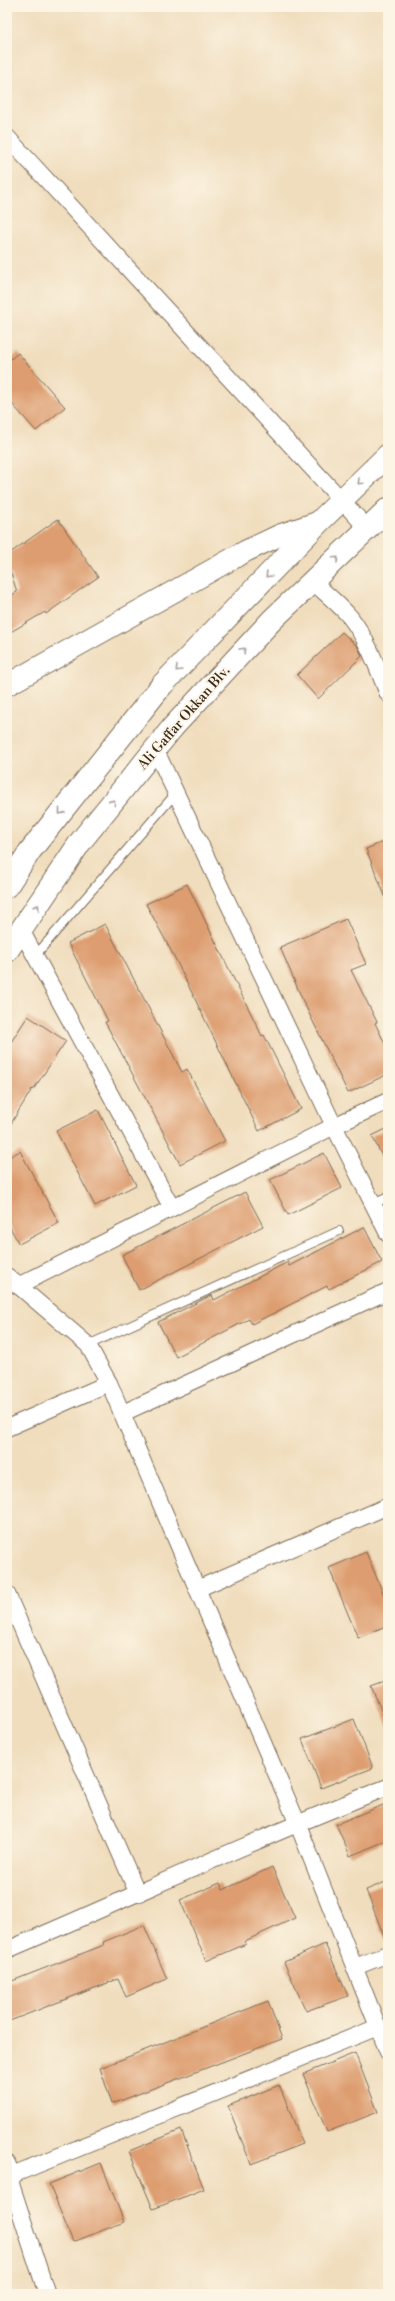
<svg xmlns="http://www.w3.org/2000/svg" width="395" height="2301" font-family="'Libre Bodoni',serif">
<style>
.building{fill:#dd9d70}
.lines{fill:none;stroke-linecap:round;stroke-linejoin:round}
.service-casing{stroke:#7a6956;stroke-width:10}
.minor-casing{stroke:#7a6956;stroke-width:18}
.tertiary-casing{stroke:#7a6956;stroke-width:23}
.secondary-casing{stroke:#7a6956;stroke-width:24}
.service{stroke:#fff;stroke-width:8}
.minor{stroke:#fff;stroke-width:16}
.tertiary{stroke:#fff;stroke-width:21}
.secondary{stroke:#fff;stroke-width:22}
.oneway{stroke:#a79f9a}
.labels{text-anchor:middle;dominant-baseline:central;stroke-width:4;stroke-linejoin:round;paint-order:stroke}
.street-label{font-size:14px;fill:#3b2a1e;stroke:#fcf5e5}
</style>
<rect width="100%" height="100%" fill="#fcf5e5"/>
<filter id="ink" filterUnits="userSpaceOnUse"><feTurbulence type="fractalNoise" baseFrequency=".025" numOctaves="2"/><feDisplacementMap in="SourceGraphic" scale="8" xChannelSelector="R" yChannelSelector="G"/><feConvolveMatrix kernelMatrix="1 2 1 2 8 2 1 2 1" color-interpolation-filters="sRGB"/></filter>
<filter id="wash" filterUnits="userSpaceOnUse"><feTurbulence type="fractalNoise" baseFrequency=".012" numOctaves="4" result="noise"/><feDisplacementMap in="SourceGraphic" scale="16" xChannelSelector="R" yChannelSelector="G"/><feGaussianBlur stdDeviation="0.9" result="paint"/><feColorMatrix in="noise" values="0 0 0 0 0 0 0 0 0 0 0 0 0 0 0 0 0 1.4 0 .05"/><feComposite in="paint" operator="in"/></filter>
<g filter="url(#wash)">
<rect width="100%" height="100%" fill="#f0ddbd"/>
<g id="blocks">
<g class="building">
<path d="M18,353L65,407L36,431L7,398V362Z"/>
<path d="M58,519L98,577L46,614L45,612L7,634V598L17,592L7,561V555Z"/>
<path d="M342,632L358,647L362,656L318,699L297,675Z"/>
<path d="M388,840V901H387L366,849Z"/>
<path d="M187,884L262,1036L264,1035L301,1109L259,1131L177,962L146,904Z"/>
<path d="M346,919L366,964L351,970L377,1022L375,1023L388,1050V1074L348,1093L303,1001L280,947Z"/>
<path d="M105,924L182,1072L187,1069L225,1141L180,1164L105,1022L108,1021L68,943Z"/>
<path d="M28,1016L66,1041L33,1090L32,1089L7,1130V1048Z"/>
<path d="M98,1110L136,1185L95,1206L56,1131Z"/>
<path d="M388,1128V1168L372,1136Z"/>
<path d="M20,1151L59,1223L19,1244L7,1222V1158Z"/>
<path d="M324,1153L342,1188L288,1215L270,1180Z"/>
<path d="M245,1192L263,1226L139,1290L122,1255Z"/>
<path d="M364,1227L382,1262L329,1289L327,1286L252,1324L249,1319L176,1357L158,1322L212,1295L214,1300L288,1262L289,1266Z"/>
<path d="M366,1552L388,1605V1625L358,1638L329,1568Z"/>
<path d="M388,1680V1727L371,1686Z"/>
<path d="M354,1719L373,1768L321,1788L302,1739Z"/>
<path d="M388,1803V1840L350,1856L336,1824Z"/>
<path d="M272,1867L295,1918L245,1941L246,1944L206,1961L180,1900L220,1883L223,1890Z"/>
<path d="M388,1881V1943L387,1944L366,1890Z"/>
<path d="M144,1925L167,1979L126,1997L118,1979L7,2022V1983L104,1945L103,1942Z"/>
<path d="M325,1944L348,1996L306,2011L284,1962Z"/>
<path d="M268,2001L282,2039L112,2104L100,2068Z"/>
<path d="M355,2053L378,2112L327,2132L303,2074Z"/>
<path d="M279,2085L303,2144L251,2164L228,2106Z"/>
<path d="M181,2130L204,2189L153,2209L129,2151Z"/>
<path d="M101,2163L124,2222L73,2242L49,2184Z"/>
</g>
</g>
</g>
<g filter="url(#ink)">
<use href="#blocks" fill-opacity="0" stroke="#7a6956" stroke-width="1"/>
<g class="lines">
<g class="service-casing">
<g id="service">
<path d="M35,956L176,793"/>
<path d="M373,1204L388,1197"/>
<path d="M88,1345L339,1231"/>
</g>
</g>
<g class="minor-casing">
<g id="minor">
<path d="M7,137L368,529"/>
<path d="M312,581C325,593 339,604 350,617C368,640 377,667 388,694"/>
<path d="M155,749L334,1126L388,1234"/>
<path d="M21,930L172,1208"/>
<path d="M7,1276L88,1345L109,1383L297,1822L388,2052"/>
<path d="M18,1286L334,1126L388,1101"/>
<path d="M123,1413L388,1291"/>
<path d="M7,1428L109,1383"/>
<path d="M197,1589L388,1506"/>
<path d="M7,1594L138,1894"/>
<path d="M7,1950C134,1896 259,1837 388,1787"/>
<path d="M355,1967L388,1954"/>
<path d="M7,2163L12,2175L11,2184L47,2294"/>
<path d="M12,2175L378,2027"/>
</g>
</g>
<g class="tertiary-casing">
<path id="tertiary" d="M7,685L246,551L280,535L319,522"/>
</g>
<g class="secondary-casing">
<g id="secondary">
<path d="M7,886L30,851L162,685L319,522L388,455"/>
<path d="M7,951L81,841L173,727L272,620L388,509"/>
</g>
</g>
<use href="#service" class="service"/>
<use href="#minor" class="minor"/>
<use href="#tertiary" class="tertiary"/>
<use href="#secondary" class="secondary"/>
</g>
<defs><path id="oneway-chevron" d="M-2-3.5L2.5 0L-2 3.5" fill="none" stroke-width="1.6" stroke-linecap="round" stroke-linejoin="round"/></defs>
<g class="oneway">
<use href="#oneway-chevron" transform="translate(360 482) rotate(137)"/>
<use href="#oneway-chevron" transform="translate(336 559) rotate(-43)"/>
<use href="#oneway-chevron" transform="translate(268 575) rotate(134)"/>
<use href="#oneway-chevron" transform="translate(243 650) rotate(-47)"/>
<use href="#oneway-chevron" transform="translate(178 669) rotate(134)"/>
<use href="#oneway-chevron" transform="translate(113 802) rotate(-51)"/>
<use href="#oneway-chevron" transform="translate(61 812) rotate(129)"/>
<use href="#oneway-chevron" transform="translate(37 907) rotate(-56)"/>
</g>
</g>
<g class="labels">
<g class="street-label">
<text transform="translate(184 718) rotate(-49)">Ali Gaffar Okkan Blv.</text>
</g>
</g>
<rect width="395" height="2301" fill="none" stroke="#fcf5e5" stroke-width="24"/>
</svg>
